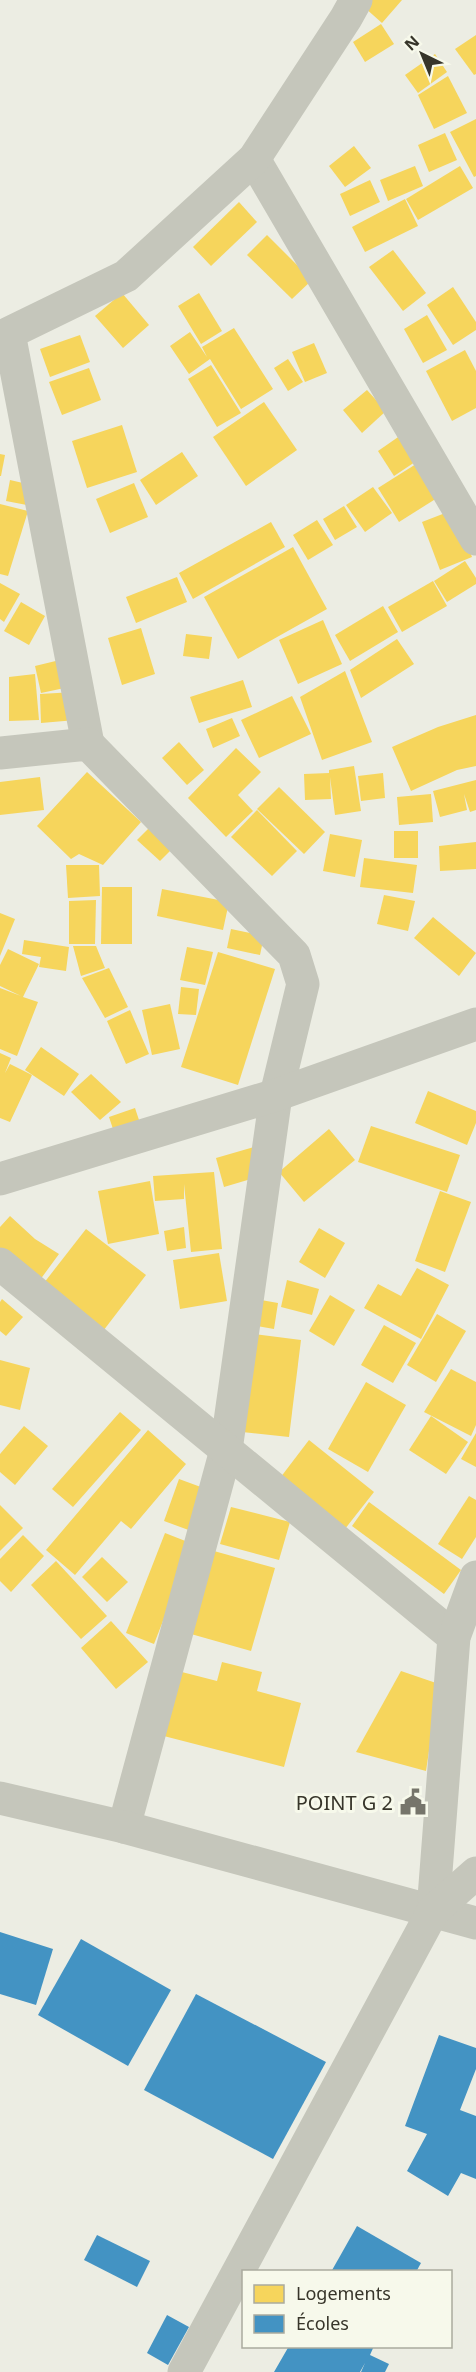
<svg xmlns="http://www.w3.org/2000/svg" width="476" height="2372" font-family="'Noto Sans',sans-serif">
<style>
.homes{fill:#f6d55c}
.schools{fill:#4393c3}
.lines{fill:none;stroke-linecap:round;stroke-linejoin:round}
.minor{stroke:#c5c6bb;stroke-width:33}
.labels{text-anchor:middle;dominant-baseline:central;stroke-width:6;stroke-linejoin:round;paint-order:stroke}
.poi-label{font-size:20px;fill:#37352a;stroke:#f7f9eb;text-anchor:end}
</style>
<rect width="100%" height="100%" fill="#ecede3"/>
<g class="homes">
<path d="M370,0H402L382,23L364,7Z"/>
<path d="M381,24L394,44L365,62L353,42Z"/>
<path d="M476,35V74L474,75L455,49Z"/>
<path d="M435,54L447,72L418,93L405,75Z"/>
<path d="M448,76L467,113L434,129L418,95Z"/>
<path d="M476,119V176L474,177L450,132Z"/>
<path d="M445,133L457,160L429,172L418,145Z"/>
<path d="M354,146L371,168L345,187L329,166Z"/>
<path d="M415,166L423,186L388,201L380,180Z"/>
<path d="M460,166L473,188L418,220L406,199Z"/>
<path d="M370,180L380,202L350,216L340,194Z"/>
<path d="M405,199L418,226L365,252L352,227Z"/>
<path d="M239,202L257,222L211,266L193,247Z"/>
<path d="M267,235L312,280L292,299L247,255Z"/>
<path d="M393,250L426,293L403,311L369,267Z"/>
<path d="M453,287L476,322V330L453,345L427,305Z"/>
<path d="M122,293L149,325L123,348L95,316Z"/>
<path d="M199,293L222,331L201,344L178,306Z"/>
<path d="M427,315L447,350L423,363L404,329Z"/>
<path d="M234,328L273,389L241,409L210,359L189,374L170,346L190,332L207,357L202,347Z"/>
<path d="M80,335L90,362L50,377L40,349Z"/>
<path d="M314,343L327,373L305,382L292,352Z"/>
<path d="M465,350L476,371V408L452,421L426,371Z"/>
<path d="M288,359L303,382L288,391L274,368Z"/>
<path d="M211,365L241,413L217,427L188,379Z"/>
<path d="M89,368L101,400L62,415L49,382Z"/>
<path d="M367,390L386,411L362,433L343,410Z"/>
<path d="M264,402L297,450L246,486L213,437Z"/>
<path d="M122,425L137,472L87,488L72,441Z"/>
<path d="M404,433L421,458L394,476L378,451Z"/>
<path d="M182,452L198,476L156,505L140,480Z"/>
<path d="M0,454L5,455L1,476H0Z"/>
<path d="M424,459L445,493L399,522L378,488Z"/>
<path d="M10,480L36,486L32,506L6,501Z"/>
<path d="M134,483L148,517L110,533L96,499Z"/>
<path d="M373,487L392,513L365,532L346,505Z"/>
<path d="M0,504L28,511L8,576L0,574Z"/>
<path d="M344,506L357,527L335,540L323,519Z"/>
<path d="M453,510L472,557L440,570L422,522Z"/>
<path d="M317,520L333,545L308,560L293,535Z"/>
<path d="M271,522L285,547L193,599L179,573Z"/>
<path d="M293,547L327,609L238,659L204,597Z"/>
<path d="M465,561L476,578V584L447,602L434,581Z"/>
<path d="M177,577L187,602L136,623L126,597Z"/>
<path d="M433,581L447,606L402,632L388,607Z"/>
<path d="M0,583L20,594L4,622L0,619Z"/>
<path d="M21,602L45,616L29,645L4,631Z"/>
<path d="M383,606L398,632L350,661L335,635Z"/>
<path d="M323,620L342,664L298,684L279,640Z"/>
<path d="M141,628L155,674L122,685L108,638Z"/>
<path d="M186,634L212,637L209,659L183,656Z"/>
<path d="M397,639L414,664L361,698L350,670Z"/>
<path d="M68,658L74,686L41,693L35,666Z"/>
<path d="M345,671L372,742L322,760L300,697Z"/>
<path d="M35,674L39,720L9,721V677Z"/>
<path d="M243,680L252,707L199,723L190,697Z"/>
<path d="M74,692L76,720L41,723L40,694Z"/>
<path d="M292,696L311,734L259,758L241,720Z"/>
<path d="M476,715V766L457,770L411,791L392,747L438,727Z"/>
<path d="M232,718L240,736L213,748L206,729Z"/>
<path d="M179,742L204,770L187,785L162,758Z"/>
<path d="M236,748L261,772L238,795L253,811L226,837L188,798Z"/>
<path d="M354,766L361,811L335,815L330,777L331,799L305,800L304,774L329,773V770Z"/>
<path d="M87,772L141,822L103,865L79,854L71,859L37,826Z"/>
<path d="M383,773L385,798L361,801L358,776Z"/>
<path d="M40,777L44,810L0,815V782Z"/>
<path d="M476,780V810L470,812L464,794L467,810L440,817L433,791Z"/>
<path d="M279,787L325,832L304,854L257,809Z"/>
<path d="M431,794L433,822L399,825L397,797Z"/>
<path d="M257,810L297,851L272,876L231,837Z"/>
<path d="M149,828L171,850L160,861L137,840Z"/>
<rect x="394" y="831" width="24" height="27"/>
<path d="M330,834L362,840L355,877L323,871Z"/>
<path d="M476,842V869L440,871L439,846Z"/>
<path d="M364,858L417,865L413,893L360,887Z"/>
<path d="M66,865H99L100,896L68,898Z"/>
<path d="M102,887H132V944H101Z"/>
<path d="M162,889L229,902L223,930L157,916Z"/>
<path d="M384,895L415,901L408,931L377,924Z"/>
<path d="M96,900L95,944H69V901Z"/>
<path d="M0,913L15,919L0,956Z"/>
<path d="M433,917L476,953L459,976L414,938Z"/>
<path d="M231,929L264,936L260,955L227,948Z"/>
<path d="M24,940L69,947L66,971L39,967L41,957L22,954Z"/>
<path d="M73,946H96L105,968L81,976Z"/>
<path d="M187,947L213,952L205,985L180,980Z"/>
<path d="M8,949L39,964L23,997L38,1002L17,1056L0,1049V988L21,996L0,986V965Z"/>
<path d="M218,952L275,969L238,1085L181,1067Z"/>
<path d="M109,968L128,1007L105,1018L82,978Z"/>
<path d="M181,987L199,989L196,1015L178,1014Z"/>
<path d="M170,1004L180,1049L152,1055L142,1010Z"/>
<path d="M130,1010L149,1054L126,1064L107,1021Z"/>
<path d="M41,1047L79,1074L64,1096L25,1070Z"/>
<path d="M0,1053L11,1058L5,1073L10,1064L32,1075L10,1122L0,1118Z"/>
<path d="M91,1074L121,1102L100,1120L71,1092Z"/>
<path d="M428,1091L476,1111V1123L467,1145L415,1123Z"/>
<path d="M135,1108L142,1129L116,1138L109,1117Z"/>
<path d="M371,1126L460,1155L447,1192L358,1162Z"/>
<path d="M329,1129L355,1160L304,1202L279,1172Z"/>
<path d="M254,1147L261,1176L224,1187L216,1158Z"/>
<path d="M214,1172L222,1249L191,1252L184,1184V1199L155,1201L153,1176Z"/>
<path d="M150,1181L159,1234L108,1244L98,1191Z"/>
<path d="M440,1191L471,1202L445,1272L415,1261Z"/>
<path d="M10,1216L35,1239L59,1254L37,1284L0,1255V1227Z"/>
<path d="M184,1227L186,1248L167,1251L164,1231Z"/>
<path d="M319,1228L345,1243L325,1278L299,1262Z"/>
<path d="M86,1229L146,1275L100,1335L40,1288Z"/>
<path d="M219,1253L227,1301L180,1309L173,1260Z"/>
<path d="M417,1268L449,1285L421,1339L364,1308L378,1284L401,1296Z"/>
<path d="M287,1280L319,1289L312,1315L281,1307Z"/>
<path d="M330,1295L355,1310L334,1346L309,1331Z"/>
<path d="M244,1297L278,1303L274,1329L239,1323Z"/>
<path d="M2,1299L23,1317L6,1336L0,1331V1302Z"/>
<path d="M437,1314L466,1331L436,1382L407,1365Z"/>
<path d="M384,1325L416,1343L393,1383L361,1365Z"/>
<path d="M246,1333L301,1340L289,1437L233,1431Z"/>
<path d="M0,1360L30,1368L20,1410L0,1405Z"/>
<path d="M451,1369L476,1382V1425L471,1436L424,1412Z"/>
<path d="M366,1382L406,1405L368,1472L328,1449Z"/>
<path d="M120,1412L141,1430L73,1507L52,1489Z"/>
<path d="M431,1416L468,1442L446,1474L409,1450Z"/>
<path d="M24,1426L48,1446L15,1485L0,1472V1454Z"/>
<path d="M148,1430L186,1464L131,1529L121,1521L75,1575L46,1550Z"/>
<path d="M476,1433V1467L461,1459Z"/>
<path d="M309,1440L374,1492L341,1534L277,1482Z"/>
<path d="M179,1479L209,1490L194,1532L164,1521Z"/>
<path d="M469,1496L476,1500V1537L462,1559L438,1544Z"/>
<path d="M369,1502L461,1570L444,1594L352,1526Z"/>
<path d="M0,1505L23,1528L0,1551Z"/>
<path d="M231,1507L290,1522L279,1560L220,1544Z"/>
<path d="M165,1533L193,1544L154,1644L126,1633Z"/>
<path d="M23,1535L44,1556L11,1592L0,1581V1559Z"/>
<path d="M214,1551L275,1568L251,1651L191,1634Z"/>
<path d="M102,1557L128,1582L107,1602L82,1577Z"/>
<path d="M56,1561L107,1616L81,1639L31,1585Z"/>
<path d="M111,1621L148,1662L116,1689L81,1648Z"/>
<path d="M222,1662L262,1672L257,1691L301,1703L284,1767L156,1734L174,1670L217,1681Z"/>
<path d="M401,1671L439,1684L426,1771L356,1752Z"/>
</g>
<g class="schools">
<path d="M0,1932L53,1949L36,2005L0,1994Z"/>
<path d="M81,1939L171,1990L128,2066L38,2015Z"/>
<path d="M196,1994L326,2062L273,2159L144,2090Z"/>
<path d="M439,2035L476,2048V2069L460,2110L476,2116V2179L461,2173L448,2196L407,2171L427,2134L405,2126Z"/>
<path d="M357,2226L421,2263L416,2272H331Z"/>
<path d="M97,2235L150,2261L137,2287L84,2260Z"/>
<path d="M167,2315L189,2327L168,2365L147,2353Z"/>
<path d="M289,2346H374L370,2355L389,2364L385,2372H361L365,2363L360,2372H274Z"/>
</g>
<g class="lines">
<g class="minor">
<path d="M254,159L476,539"/>
<path d="M88,744L9,333L126,276L254,159L346,18L356,0"/>
<path d="M0,753L88,744L294,955L303,984L276,1095L226,1450L124,1827"/>
<path d="M0,1179L276,1095L476,1024"/>
<path d="M0,1264L454,1637"/>
<path d="M0,1798L124,1827L476,1923"/>
<path d="M433,1911L454,1637L476,1577"/>
<path d="M184,2372L433,1911L476,1873"/>
</g>
</g>
<defs>
<g id="civic-bare" transform="scale(2.07)"><path d="M-.6-6.5H3V-4.5H.6V-3L4-1V1h2V6H-6V1h2V-1L-.6-3ZM-1.2 2.5V6h2.4V2.5Z" fill="#76756b" stroke="#f7f9eb" stroke-width="2.5" paint-order="stroke"/></g>
</defs>
<g fill-rule="evenodd">
<use href="#civic-bare" x="413" y="1802"/>
</g>
<g class="labels">
<g class="poi-label">
<text x="393" y="1802">POINT G 2</text>
</g>
</g>
<rect x="242" y="2270" width="210" height="78" fill="#f7f9eb" stroke="#aaab9e" stroke-width="1.5"/>
<rect x="254" y="2285" width="30" height="18" fill="#f6d55c" stroke="#aaab9e" stroke-width="1.5"/>
<text x="296" y="2300" font-size="18" fill="#37352a">Logements</text>
<rect x="254" y="2315" width="30" height="18" fill="#4393c3" stroke="#aaab9e" stroke-width="1.5"/>
<text x="296" y="2330" font-size="18" fill="#37352a">Écoles</text>
<g transform="translate(422 54) rotate(317)" stroke="#f7f9eb" stroke-width="4.5" paint-order="stroke">
<path d="M0-4.5L10 22L0 15L-10 22Z" fill="#37352a"/>
<text y="-9" font-size="16" font-weight="bold" text-anchor="middle" fill="#37352a">N</text>
</g>
</svg>
